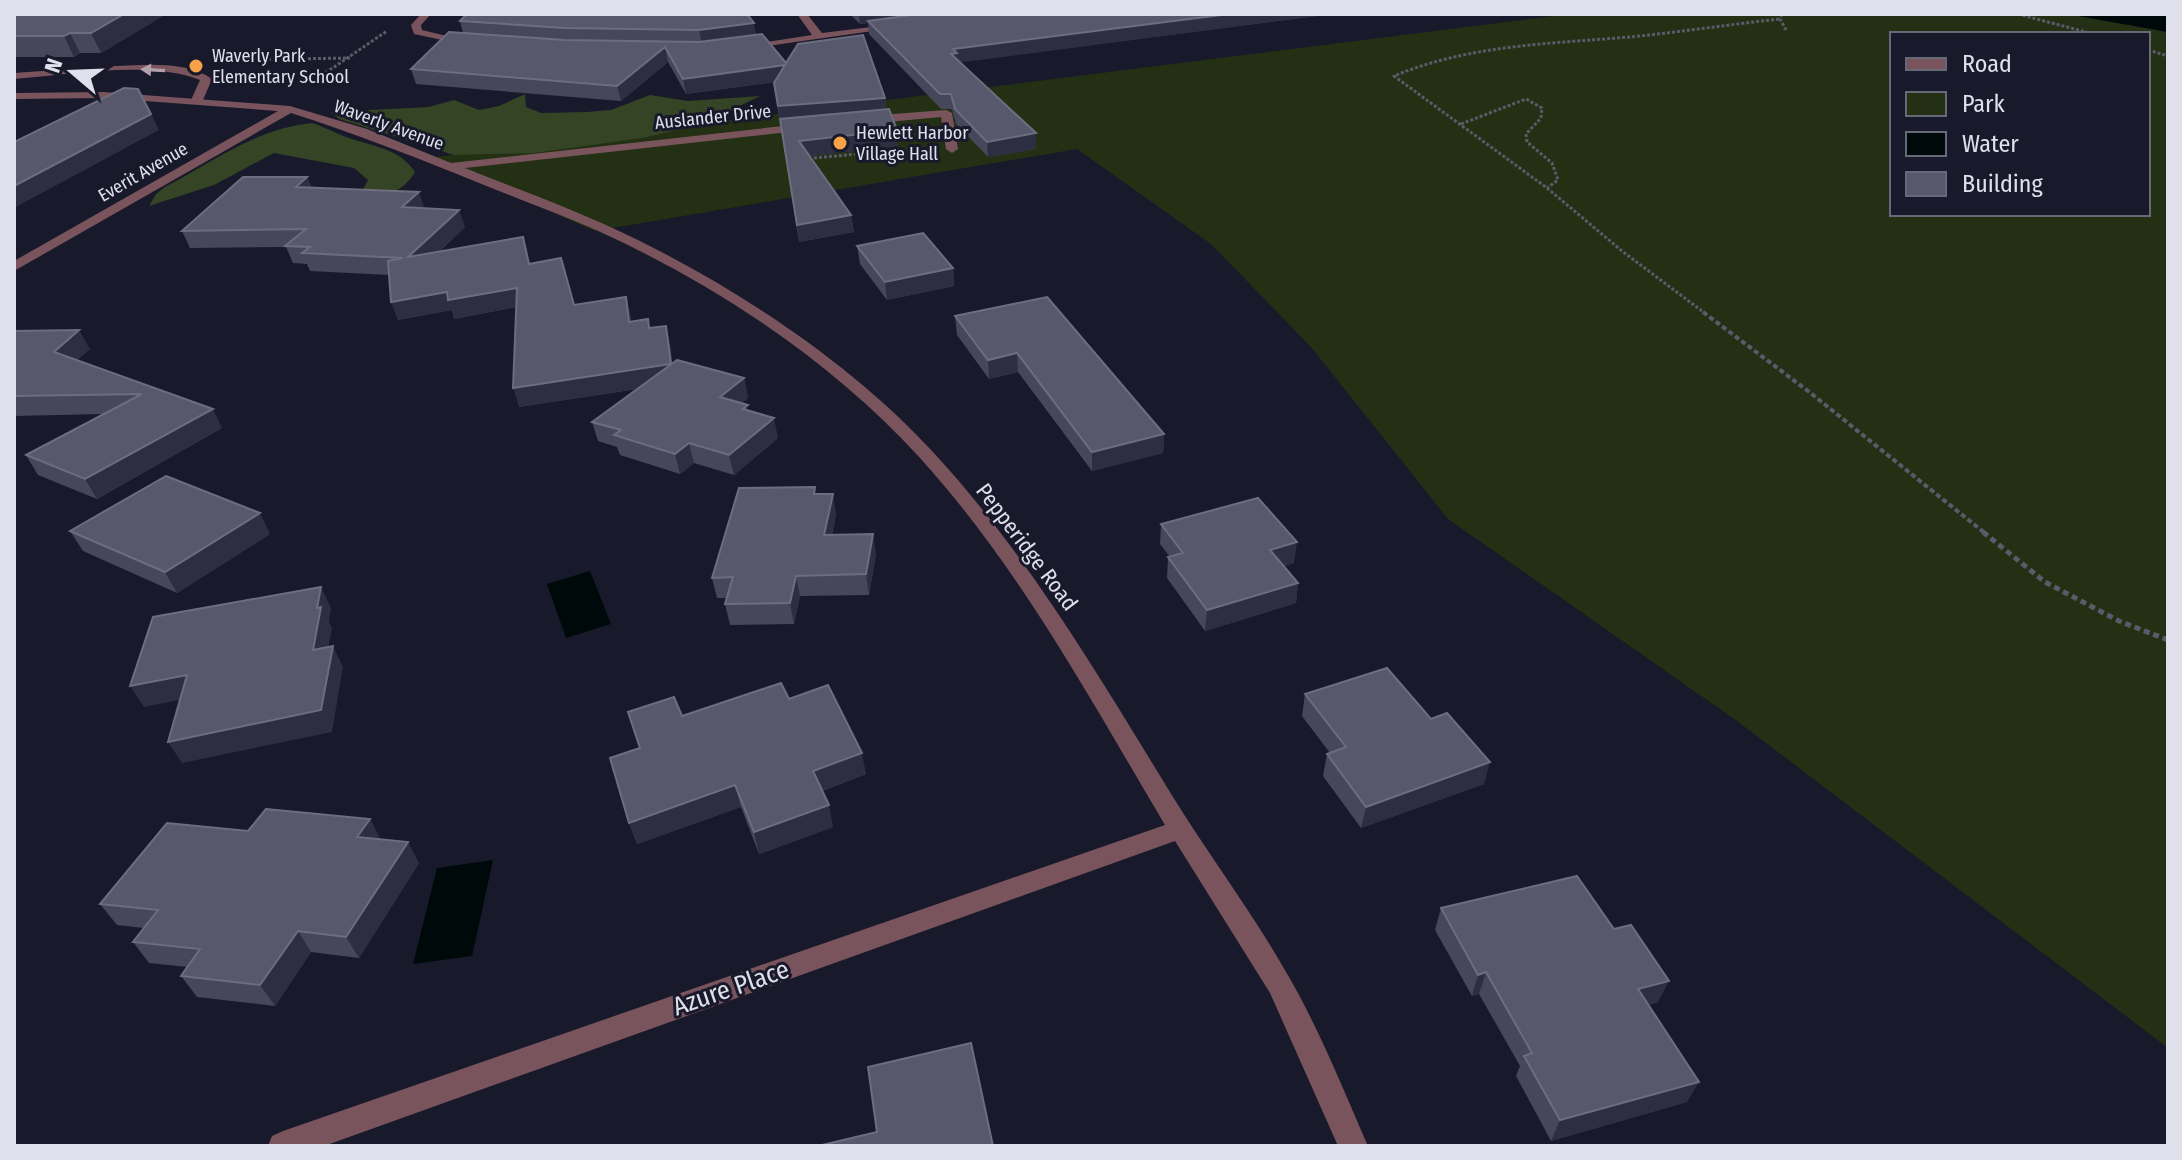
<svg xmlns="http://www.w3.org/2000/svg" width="2182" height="1160" font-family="'Fira Sans Condensed',sans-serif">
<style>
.green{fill:#233014;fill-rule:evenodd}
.forest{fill:#354424}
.water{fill:#000909}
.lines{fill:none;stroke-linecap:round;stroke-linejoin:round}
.path-far2{stroke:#5a5b6a;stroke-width:3;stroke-dasharray:3 2;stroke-linecap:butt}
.path-far1{stroke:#5a5b6a;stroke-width:4;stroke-dasharray:5 3;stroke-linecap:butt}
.path{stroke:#5a5b6a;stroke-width:5;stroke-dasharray:6 4;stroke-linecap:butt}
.lane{fill:#7a545c;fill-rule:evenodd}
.street{fill:#7a545c;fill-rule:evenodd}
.wall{fill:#46475b}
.shaded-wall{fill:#2d2e41}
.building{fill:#57586b;stroke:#6c6d7f;stroke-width:2}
.oneway{fill:#b2a1ab}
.poi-dot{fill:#f7a149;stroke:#18192a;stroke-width:3}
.labels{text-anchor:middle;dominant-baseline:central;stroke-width:6;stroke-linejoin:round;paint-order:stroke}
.far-poi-label{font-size:18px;fill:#dfe0ec;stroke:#18192a;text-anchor:start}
.far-street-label{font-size:18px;fill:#dfe0ec;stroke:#18192a}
.street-label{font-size:22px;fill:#dfe0ec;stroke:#18192a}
.near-street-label{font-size:26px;fill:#dfe0ec;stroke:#18192a}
</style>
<rect width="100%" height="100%" fill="#18192a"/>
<path class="green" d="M1569,14H2067L2168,32V1048L1737,721L1448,519L1311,347L1211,244L1077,149L595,231L428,158ZM1892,34H2148V214H1892Z"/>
<g class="forest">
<path d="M525,94L526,107L541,113L587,112L611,110L650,95L688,101L760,96L703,124L642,138L534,153L454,155L339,119L331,112L429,107L454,100L479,110L499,106Z"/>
<path d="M312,123C322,126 331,131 341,135C367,146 398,146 415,172C402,194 384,197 360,196L368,180L354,168L274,153L214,185L149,206L156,194L165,187C214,161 255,129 312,123Z"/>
</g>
<g class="water">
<path d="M2067,14H2168V32Z"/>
<path d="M590,571L611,624L566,638L547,584Z"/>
<path d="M493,860L472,956L413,964L437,868Z"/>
</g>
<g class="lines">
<g class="path-far2">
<path d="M1782,14L1780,19L1786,30"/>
<path d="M2018,14L2093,34"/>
<path d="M2148,50L2168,56"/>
<path d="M228,60L350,58"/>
<path d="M309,84L387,31"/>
<path d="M1461,124L1526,99L1542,108L1541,118L1526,134L1527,142L1552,163L1558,180L1547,188"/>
<path d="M814,158L868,153"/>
<path d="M1706,314L1622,251L1547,188L1394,76C1474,43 1556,44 1640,36C1687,31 1733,24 1780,19"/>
</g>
<path class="path-far1" d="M1703,312L1808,391L1986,534"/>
<path class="path" d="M1983,532L2045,582L2119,621L2168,640"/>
<path class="lane" d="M114,66C144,65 186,60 212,79L203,100L197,103L191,100L200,80C148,60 69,75 14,79V73Z"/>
<g class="street">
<path d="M421,14H431L421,25L422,30L471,42L466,45L414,34L411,25Z"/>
<path d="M797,14H807L822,33L896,24L901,27L746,49L741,46L812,35Z"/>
<path d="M104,92L290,106L367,129L451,163L810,123V129L806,130L465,168C512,187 560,204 606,225C721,277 848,359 933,452C1029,556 1100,678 1173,797C1211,858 1254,915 1289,977C1319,1029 1344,1091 1368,1146H1338L1270,993L1175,841L324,1146H268L272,1136L283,1131L1165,825C1090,699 1019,567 920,458C832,361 715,284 596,230C559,214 521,200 484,185C420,159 357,134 291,113L14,271V261L278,111L104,98L14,99V93Z"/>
<path d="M946,110L952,113L958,149L952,153L946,149L941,117L866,124L860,120L866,116Z"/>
</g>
</g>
<g class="wall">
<path d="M14,14H166L101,53H80L74,57H14Z"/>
<path d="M747,14L756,34L786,63L885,98L886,109L898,146L810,156L851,215L854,232L799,242L776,98L775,82L686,94L668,62L621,101L416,84L411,69L463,33L460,21Z"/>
<path d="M850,14H1332L960,62L1036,133V149L988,157L956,124L952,109H941L869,34L868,23L860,24Z"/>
<path d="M307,177L312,188L424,208L465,227L439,252L530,263L574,305L626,297L631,322L650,328L670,344L672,363L744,378L748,398L741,403L778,438L734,475L694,463L680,474L620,455L617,447L598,441L592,422L637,389L519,407L516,307L454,319L452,310L398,320L389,275L310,271L307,264L293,263L286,247L190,248L182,231Z"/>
<path d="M857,246L953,268L954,286L887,300L860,264Z"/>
<path d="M955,316L1164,434L1163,453L1092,471L1018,372L989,379L957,335Z"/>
<path d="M14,331L90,349L77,360L222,428L97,499L38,475L26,455L103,414L14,416Z"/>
<path d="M817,494L836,514L832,535L876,554L869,595L800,596L794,624L730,625L725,604L727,598H717L712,578Z"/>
<path d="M1161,524L1294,563L1284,566L1298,583L1296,603L1205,631L1167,578L1168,557H1170L1160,544Z"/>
<path d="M70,531L270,534L177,593L83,551Z"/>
<path d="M1305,694L1484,784L1361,828L1323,776L1327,754L1330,753L1302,716Z"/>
<path d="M789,699L866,774L822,791L833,827L759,854L741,807L637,844L629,823L640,748L682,716Z"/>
<path d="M370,819L380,839L419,863L359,958L311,952L275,1006L197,997L181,976L187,967L149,963L133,942L144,928L117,925L100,904L248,831Z"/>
<path d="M1441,908L1658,1002L1648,1005L1687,1102L1551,1141L1516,1076L1520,1066L1479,994L1472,996L1435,930Z"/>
</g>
<g class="shaded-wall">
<path d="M124,14H166L101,53L91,33Z"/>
<path d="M859,14H947L868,21V23L860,24Z"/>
<path d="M1229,14H1332L957,63L951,54L953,49Z"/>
<path d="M754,23L756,37L702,44L699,30Z"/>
<path d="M70,33L80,53L74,57L64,36Z"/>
<path d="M665,47L668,62L621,101L617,86Z"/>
<path d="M785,65L787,80L686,94L683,79Z"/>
<path d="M885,98L887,113L780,122L778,106Z"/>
<path d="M151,114L159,130L14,208V186Z"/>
<path d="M897,130L898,146L801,157L799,141Z"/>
<path d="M1036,133V149L988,157L987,142Z"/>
<path d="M307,177L314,193L296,187Z"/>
<path d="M419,192L425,209L402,207Z"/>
<path d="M459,210L465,227L414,275L408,257Z"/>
<path d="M851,215L854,232L799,242L797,225Z"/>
<path d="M953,268L954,286L887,300L885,282Z"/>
<path d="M517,288L522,306L454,319L452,310L398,320L391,302L447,292Z"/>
<path d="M626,297L631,316L633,341L629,322Z"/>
<path d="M666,326L670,344L675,383L519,407L513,388Z"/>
<path d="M79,330L90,349L65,371L54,352Z"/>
<path d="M1017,353L1018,372L989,379L988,360Z"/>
<path d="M744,378L748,398L724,417L720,397Z"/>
<path d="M213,409L222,428L97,499L85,479Z"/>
<path d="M774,418L778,438L734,475L729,455Z"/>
<path d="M1164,434L1163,453L1092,471V452Z"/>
<path d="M689,443L694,463L680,474L675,454Z"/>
<path d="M833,494L836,514L827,555L824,535Z"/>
<path d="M260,513L270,534L177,593L165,572Z"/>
<path d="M873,534L876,554L869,595L866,574Z"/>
<path d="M1297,542L1294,563L1268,571L1270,550Z"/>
<path d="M796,576L800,596L794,624L790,603Z"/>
<path d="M1298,583L1296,603L1205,631L1207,610Z"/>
<path d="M321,587L331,608L329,622L332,628L324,671L313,650L317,608Z"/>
<path d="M333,646L343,667L332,732L182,763L168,742Z"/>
<path d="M187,675L200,696L144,707L130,686Z"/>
<path d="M862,753L866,774L818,792L813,771Z"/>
<path d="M1490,762L1484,784L1361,828L1366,807Z"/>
<path d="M735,785L741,807L637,844L629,823Z"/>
<path d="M829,805L833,827L759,854L754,832Z"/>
<path d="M370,819L381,841L357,837Z"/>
<path d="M408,842L419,863L359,958L346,937Z"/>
<path d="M298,931L311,952L275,1006L260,985Z"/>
<path d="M1486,972L1479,994L1472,996L1478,975Z"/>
<path d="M1669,981L1658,1002L1628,1010L1638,989Z"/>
<path d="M1699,1082L1687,1102L1551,1141L1560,1120Z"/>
</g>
<g class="building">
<path d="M14,14H124L91,33H70L64,36H14Z"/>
<path d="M467,14H747L754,23L699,30L565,28L460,21Z"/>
<path d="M919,14H1229L953,49L957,53L951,54L1036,133L987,142L955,109L951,94H940L868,21Z"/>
<path d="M449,32L564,40L699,42L762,34L786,63L798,44L863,35L885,98L778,106L774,83L785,65L683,79L665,47L617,86L411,69Z"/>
<path d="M124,88L138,89L151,114L14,186V142Z"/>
<path d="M889,109L897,130L799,141L851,215L797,225L780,119Z"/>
<path d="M243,177H307L296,187L419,192L402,207L459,210L408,257L523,237L529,264L561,258L574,305L626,297L629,322L648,319L649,328L666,326L671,364L513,388L517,288L448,300L447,292L391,302L388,261L403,258L302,253L310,247L285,246L306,229L182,231Z"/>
<path d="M923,233L953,268L885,282L857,246Z"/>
<path d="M1047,297L1164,434L1092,452L1017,353L988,360L955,316Z"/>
<path d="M79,330L54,352L213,409L85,479L26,455L142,394L14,396V331Z"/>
<path d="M677,360L744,378L720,397L748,405L743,409L774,418L729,455L689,443L675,454L614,435L621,430L592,422Z"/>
<path d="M166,476L260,513L165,572L70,531Z"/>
<path d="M815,487L814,494H833L824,535L873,534L866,574L796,576L790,603L725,604L733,577L712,578L739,488Z"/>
<path d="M1258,498L1297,542L1270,550L1298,583L1207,610L1168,557L1183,553L1161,524Z"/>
<path d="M321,587L317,608L321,607L313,650L333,646L321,710L168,742L187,675L130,686L153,617Z"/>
<path d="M1387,668L1431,719L1447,713L1490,762L1366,807L1327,754L1346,747L1305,694Z"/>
<path d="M781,683L789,699L828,685L862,753L813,771L829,805L754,832L735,785L629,823L610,758L640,748L628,712L674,697L682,716Z"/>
<path d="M266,809L370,819L357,837L408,842L346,937L298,931L260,985L181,976L200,949L133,942L158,910L100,904L167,823L248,831Z"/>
<path d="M1577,876L1614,929L1631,925L1669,981L1638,989L1699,1082L1560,1120L1524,1056L1532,1053L1486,972L1478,975L1441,908Z"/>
<path d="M971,1043L993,1146H818L877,1132L868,1067Z"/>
</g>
<defs><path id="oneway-solid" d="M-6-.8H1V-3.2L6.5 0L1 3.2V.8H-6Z" transform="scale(2)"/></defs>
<use class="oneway" href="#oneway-solid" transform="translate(153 70) rotate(-177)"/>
<g class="poi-dot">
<circle cx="196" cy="66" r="8"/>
<circle cx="840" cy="143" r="8"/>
</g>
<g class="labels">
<g class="far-poi-label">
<text x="212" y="56">Waverly Park<tspan x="212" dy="21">Elementary School</tspan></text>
<text x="856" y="133">Hewlett Harbor<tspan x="856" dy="21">Village Hall</tspan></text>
</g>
<g class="far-street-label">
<text transform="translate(713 117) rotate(-6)">Auslander Drive</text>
<text transform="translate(389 125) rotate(20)">Waverly Avenue</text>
<text transform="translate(143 172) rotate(-30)">Everit Avenue</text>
</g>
<g class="street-label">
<text transform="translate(1027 547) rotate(53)">Pepperidge Road</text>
</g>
<g class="near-street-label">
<text transform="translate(731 988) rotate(-19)">Azure Place</text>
</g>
</g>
<rect width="2182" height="1160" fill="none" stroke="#dfe0ec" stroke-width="32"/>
<rect x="1890" y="32" width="260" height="184" fill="#18192a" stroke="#686978" stroke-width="2"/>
<rect x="1906" y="58" width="40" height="12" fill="#7a545c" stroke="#686978" stroke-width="2"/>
<text x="1962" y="72" font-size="24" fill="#dfe0ec">Road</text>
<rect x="1906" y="92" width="40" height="24" fill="#233014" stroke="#686978" stroke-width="2"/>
<text x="1962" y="112" font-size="24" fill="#dfe0ec">Park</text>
<rect x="1906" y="132" width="40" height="24" fill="#000909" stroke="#686978" stroke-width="2"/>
<text x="1962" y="152" font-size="24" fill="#dfe0ec">Water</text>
<rect x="1906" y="172" width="40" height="24" fill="#57586b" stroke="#686978" stroke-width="2"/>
<text x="1962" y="192" font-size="24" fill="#dfe0ec">Building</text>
<g transform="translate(72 72) rotate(289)" stroke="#18192a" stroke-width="6" paint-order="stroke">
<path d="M0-6L14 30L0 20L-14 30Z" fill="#dfe0ec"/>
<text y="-12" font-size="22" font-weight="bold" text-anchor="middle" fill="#dfe0ec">N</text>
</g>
</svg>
